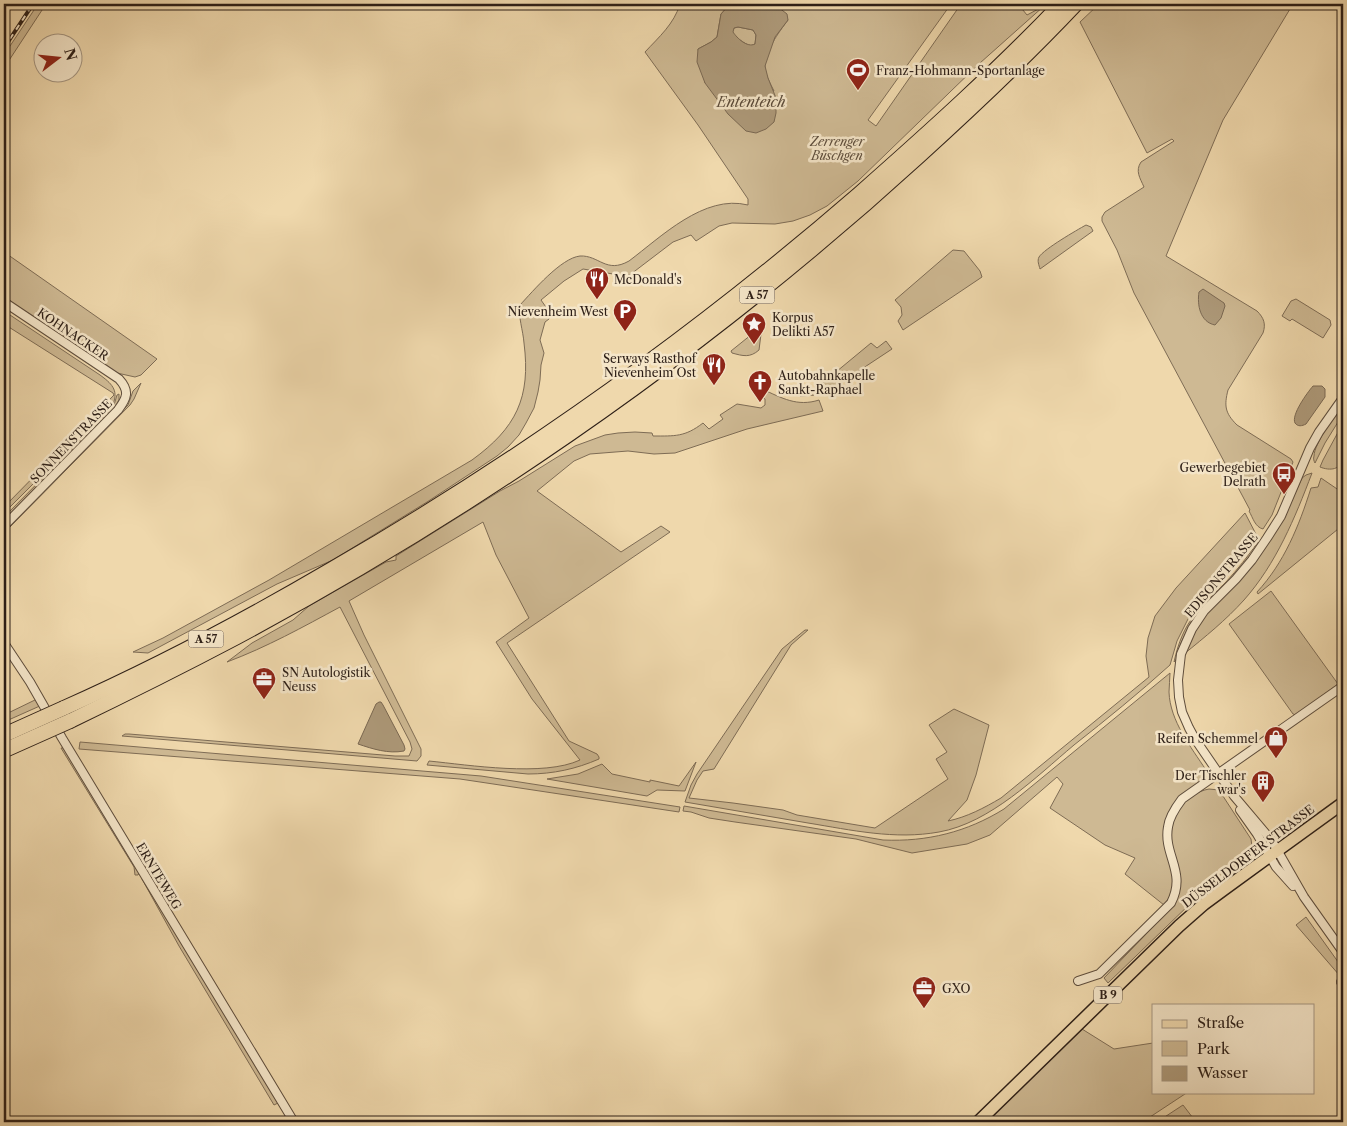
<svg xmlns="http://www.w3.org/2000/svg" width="1347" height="1126" font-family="'Libre Caslon Text',serif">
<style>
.green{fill:#ceb993;stroke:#7e6c55}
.water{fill:#ad9979;stroke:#7a6852;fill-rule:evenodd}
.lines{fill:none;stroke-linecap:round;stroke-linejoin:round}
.street-casing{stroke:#5e4d3c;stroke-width:10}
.primary-casing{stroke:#2d1f17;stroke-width:14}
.highway-casing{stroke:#2d1f17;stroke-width:16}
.street{stroke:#f5e6c9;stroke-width:8}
.primary{stroke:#efd8ac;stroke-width:11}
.highway{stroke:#efd8ac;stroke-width:14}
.rail-casing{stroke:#2d1f17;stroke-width:4}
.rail{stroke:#f5e6c9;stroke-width:2;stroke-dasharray:5.5;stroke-linecap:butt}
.highway-bridge-casing{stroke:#2d1f17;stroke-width:16;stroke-linecap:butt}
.highway-bridge{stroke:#efd8ac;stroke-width:14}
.labels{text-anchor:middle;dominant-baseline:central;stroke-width:5;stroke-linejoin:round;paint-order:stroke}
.shield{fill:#f5e6c9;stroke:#695b4c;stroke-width:1}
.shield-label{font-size:11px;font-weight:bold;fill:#2d1f17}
.poi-label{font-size:12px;fill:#2d1f17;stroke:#f5e6c9;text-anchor:start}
.park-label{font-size:12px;font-style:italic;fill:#5d4d3c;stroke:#f5e6c9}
.street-label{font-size:12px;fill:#2d1f17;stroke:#f5e6c9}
.water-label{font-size:14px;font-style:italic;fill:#5a4a39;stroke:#f5e6c9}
</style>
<rect width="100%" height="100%" fill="#efd8ac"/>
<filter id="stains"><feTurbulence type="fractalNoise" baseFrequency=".004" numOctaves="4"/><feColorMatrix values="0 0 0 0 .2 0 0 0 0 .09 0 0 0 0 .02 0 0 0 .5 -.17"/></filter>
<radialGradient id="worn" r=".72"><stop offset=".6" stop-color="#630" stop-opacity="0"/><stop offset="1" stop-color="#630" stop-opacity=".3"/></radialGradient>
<g class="green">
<path d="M38,4H46L4,68V55Z"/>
<path d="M680,4H730L721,14L717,37L711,42L698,49L705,83L774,91C770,83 766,76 765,68C764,52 779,32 788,20L778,7L772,4H951L868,120L876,126L961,4H1018L1027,15L1044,6L980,63L858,181L827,206L810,215L793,221L775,224L732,223L719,226L696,241L691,235L673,242L631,274L625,276L583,269L564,281L541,300L548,310L549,319L545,322L540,340L544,353L541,365L540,380L538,392L534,408L526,423L519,435L508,447L497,456L427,502L333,560L277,584L148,653L133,652L163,638L269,580L472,460C516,428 531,398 524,343C523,330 518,317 520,305C533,291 561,258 580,256C599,255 606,274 629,261C661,237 704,194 748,205V199L698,125L645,52C659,37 674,24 680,4Z"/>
<path d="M1099,4L1103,5L1104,4H1293L1223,120L1166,256L1257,311C1264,318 1266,324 1263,333L1228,390C1224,406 1225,413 1237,425L1291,459L1293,462L1272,515L1263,529C1255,527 1253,518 1249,511L1250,510L1134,293L1117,250L1102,221V217L1105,212L1144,187C1140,178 1135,171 1141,162L1174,141L1172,139L1147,153L1080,22Z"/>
<path d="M738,27L753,30L756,35L755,44L751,46C745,44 736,38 732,32L734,28Z"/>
<path d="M1086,225L1091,227L1093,231L1040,269C1039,265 1037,261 1039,257C1044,249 1077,230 1086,225Z"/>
<path d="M953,250L964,251L980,271L982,277L903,330L898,321L902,315L901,307L895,300Z"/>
<path d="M4,252L157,359L141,375L135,377L117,373L4,297Z"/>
<path d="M1296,299L1330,320L1331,325L1323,338L1292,319L1290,321L1282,316L1291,301Z"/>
<path d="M4,311L100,375C111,383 119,390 113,404L4,513V507L114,395L113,393L4,324Z"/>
<path d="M762,326L759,350C750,358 743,356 732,353L731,351Z"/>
<path d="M886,341L892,349L833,388L817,395L800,396L819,386L871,343L877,348Z"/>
<path d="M141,383L134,399L130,405L4,533V530L128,405L133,391Z"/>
<path d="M762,389C782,398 797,407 819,400L823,411L747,429L675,453L654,454L628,451L590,454L574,461L537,491L621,552L661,526L670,532L507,643L569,741L597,754L599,757V759C576,769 553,774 528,774L427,765L429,761C469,765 544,777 580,760L532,699L496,642L529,618L496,555L483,522L349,601L364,635L421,749V756L417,761L122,736L125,734H129L395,756H409L412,749L410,742L340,607C303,627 267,647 227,662L252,643L293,620L309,606L386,562L396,560V556L500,491L519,481L575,446L605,435L618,433L635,432L652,433L653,436C675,436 685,437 703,423L709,429L723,419L720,415L737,404L761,408L765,405V399L761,396Z"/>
<path d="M119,394V400L112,411L4,521V517L109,411L114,405L117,395Z"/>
<path d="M1343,403V414L1325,443L1315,463C1314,461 1313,459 1314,456C1314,444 1336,414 1343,403Z"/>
<path d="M1343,423V435L1339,442L1343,445C1343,449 1344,454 1343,458C1341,470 1330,471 1320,467L1323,460Z"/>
<path d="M1312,473C1295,518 1276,564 1244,600C1226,620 1205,637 1184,654L1192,634L1203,616L1263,550L1272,537L1287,511L1302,478L1306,475Z"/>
<path d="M1321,478L1343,493V525L1258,594L1257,592C1284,563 1299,526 1311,488L1318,487Z"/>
<path d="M1245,513L1258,538L1240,562L1200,604L1188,619L1177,641L1170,665C1139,693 1107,719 1074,745C1036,777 990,823 939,832C895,840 851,830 808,823C767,816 726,809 685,802L691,785L697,774L782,649L805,630H808L791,645L714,769L703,771L697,780L689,798L733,803L783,810L797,815L875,828L948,779L936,759L947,752L929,725L954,709L989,725L976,775L967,800L948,821C967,817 984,808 1001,798L1149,677L1146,656L1148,638L1155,616L1176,588Z"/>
<path d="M1258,542V547L1254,552L1230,581L1197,614L1191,622L1181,643L1176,660L1174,662C1183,621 1198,610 1226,582C1238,569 1248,556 1258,542Z"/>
<path d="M1271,591L1338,684L1296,715L1293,714L1229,624Z"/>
<path d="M1170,673C1170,679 1169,686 1169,692C1170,721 1191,747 1206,770L1201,781L1177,800L1168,814L1173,884L1171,895L1164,905L1125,874L1135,858L1105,845L1050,808L1063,784L1057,777L990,835L967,844L912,853L856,839L735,822L709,818L691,812L683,811L684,806L883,840C927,842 967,832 1004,809Z"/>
<path d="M37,699L42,705L4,722V715Z"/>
<path d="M80,742L481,776L680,807L679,812L460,779L79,749Z"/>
<path d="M61,748H65L101,804L139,873L138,875H135L134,867Z"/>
<path d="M696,762L685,791L657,790L647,796L547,779L578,774L602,764L612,774L650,782V780L679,786Z"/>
<path d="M1209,789L1219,790L1251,839L1253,854L1192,902L1108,983L1104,978L1170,909C1191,881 1175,868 1171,839C1168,816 1187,793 1209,789Z"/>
<path d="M142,879H145L278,1103L274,1105L179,946Z"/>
<path d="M1306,917L1341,966L1343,972L1340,976L1296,925Z"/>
<path d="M1082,1029L1114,1049L1153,1043V1092H1188L1147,1119L1148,1122H986Z"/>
<path d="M1183,1105L1196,1122H1157Z"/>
</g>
<g class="water">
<path d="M730,4H772L778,7L787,14L788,20L775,37L765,66L768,78L776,98V113L774,122L766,129L756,133L746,131L728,114L705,83L697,62L698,49L711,42L717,37L721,14ZM738,27L753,30L756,35L755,44C747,48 737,38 733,32L734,28Z"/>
<path d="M1203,289L1224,303L1225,306L1221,318L1215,325C1200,322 1197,305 1199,292Z"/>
<path d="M1313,386H1322L1325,389V397L1306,424C1302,426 1298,427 1295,423C1291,415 1307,393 1313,386Z"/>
<path d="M379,702H381L383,705L404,745L405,749L404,751C388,754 373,749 358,744L376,704Z"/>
</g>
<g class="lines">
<g class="street-casing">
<g id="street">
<path d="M4,302L119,379C130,391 127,398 118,410L4,526"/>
<path d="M1343,398L1319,432L1310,448L1281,516L1267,538L1252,560L1236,579L1204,611L1192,629L1181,654L1178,680L1179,697L1182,712L1189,728L1195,739L1234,796L1272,841L1304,897L1343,952"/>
<path d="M4,643L30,682L62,738L294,1122"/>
<path d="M1240,810L1257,834L1276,867L1293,886"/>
<path d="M1078,981L1099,974L1171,903C1187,872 1163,855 1168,827C1169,817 1176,807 1182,799L1343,686"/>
<path d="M1341,982L1343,980"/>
</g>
</g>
<g class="primary-casing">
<path id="primary" d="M978,1122L1179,926L1204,904L1223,890L1343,803"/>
</g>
<g class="highway-casing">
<g id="highway">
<path d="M64,708C156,667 245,620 332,569C521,460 694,337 859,194C928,133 997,71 1061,4"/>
<path d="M70,721C126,694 182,666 237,637C483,505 713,344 919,156C973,107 1026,57 1076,4"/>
</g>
</g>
<use href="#street" class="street"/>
<use href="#primary" class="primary"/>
<use href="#highway" class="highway"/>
<g class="rail-casing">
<path id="rail" d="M4,48L33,4"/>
</g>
<use href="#rail" class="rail"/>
<g class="highway-bridge-casing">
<g id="highway-bridge">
<path d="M4,735L64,708"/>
<path d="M5,750L70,721"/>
</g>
</g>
<use href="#highway-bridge" class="highway-bridge"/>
</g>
<defs>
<g id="stadium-pin" transform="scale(1.25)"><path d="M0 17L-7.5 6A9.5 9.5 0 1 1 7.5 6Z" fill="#8f2418" stroke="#f5e6c9"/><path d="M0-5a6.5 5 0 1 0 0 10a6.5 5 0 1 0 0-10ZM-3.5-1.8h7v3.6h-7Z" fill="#fff"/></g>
<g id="restaurant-pin" transform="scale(1.25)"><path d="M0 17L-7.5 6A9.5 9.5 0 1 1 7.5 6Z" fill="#8f2418" stroke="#f5e6c9"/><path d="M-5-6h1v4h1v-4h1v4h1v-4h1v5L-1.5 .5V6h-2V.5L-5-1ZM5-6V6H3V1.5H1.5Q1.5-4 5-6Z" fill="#fff"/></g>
<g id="parking-pin" transform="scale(1.25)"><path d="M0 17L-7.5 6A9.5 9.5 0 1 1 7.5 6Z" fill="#8f2418" stroke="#f5e6c9"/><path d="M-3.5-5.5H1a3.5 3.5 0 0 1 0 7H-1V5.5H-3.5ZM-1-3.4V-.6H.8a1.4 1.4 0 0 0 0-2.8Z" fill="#fff"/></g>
<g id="sight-pin" transform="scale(1.25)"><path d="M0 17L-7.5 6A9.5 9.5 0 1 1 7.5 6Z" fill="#8f2418" stroke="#f5e6c9"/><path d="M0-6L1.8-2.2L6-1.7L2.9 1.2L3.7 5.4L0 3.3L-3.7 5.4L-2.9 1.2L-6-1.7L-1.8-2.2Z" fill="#fff"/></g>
<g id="church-pin" transform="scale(1.25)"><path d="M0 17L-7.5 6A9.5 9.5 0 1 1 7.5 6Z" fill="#8f2418" stroke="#f5e6c9"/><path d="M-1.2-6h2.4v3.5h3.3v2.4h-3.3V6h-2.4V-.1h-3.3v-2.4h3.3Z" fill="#fff"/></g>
<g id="bus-pin" transform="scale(1.25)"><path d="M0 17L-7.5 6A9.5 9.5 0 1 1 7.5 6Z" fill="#8f2418" stroke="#f5e6c9"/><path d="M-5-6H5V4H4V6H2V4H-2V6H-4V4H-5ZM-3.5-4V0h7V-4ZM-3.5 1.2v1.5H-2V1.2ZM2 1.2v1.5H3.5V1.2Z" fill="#fff"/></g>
<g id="office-pin" transform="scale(1.25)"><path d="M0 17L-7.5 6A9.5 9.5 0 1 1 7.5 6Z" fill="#8f2418" stroke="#f5e6c9"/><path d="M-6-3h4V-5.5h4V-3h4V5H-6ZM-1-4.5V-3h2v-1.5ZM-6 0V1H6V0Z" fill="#fff"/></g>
<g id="shop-pin" transform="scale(1.25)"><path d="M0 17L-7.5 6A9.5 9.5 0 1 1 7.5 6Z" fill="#8f2418" stroke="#f5e6c9"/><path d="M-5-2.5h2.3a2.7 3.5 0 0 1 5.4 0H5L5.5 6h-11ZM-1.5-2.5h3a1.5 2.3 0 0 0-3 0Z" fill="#fff"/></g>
<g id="building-pin" transform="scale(1.25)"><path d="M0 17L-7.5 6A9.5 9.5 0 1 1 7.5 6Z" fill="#8f2418" stroke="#f5e6c9"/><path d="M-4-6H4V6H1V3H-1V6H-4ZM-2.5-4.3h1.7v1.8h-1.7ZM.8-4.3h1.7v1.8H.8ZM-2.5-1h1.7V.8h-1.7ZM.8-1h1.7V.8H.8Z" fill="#fff"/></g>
</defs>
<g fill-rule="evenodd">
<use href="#stadium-pin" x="858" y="70"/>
<use href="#restaurant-pin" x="597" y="279"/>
<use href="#parking-pin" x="625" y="311"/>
<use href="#sight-pin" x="754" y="324"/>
<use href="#restaurant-pin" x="714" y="365"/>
<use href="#church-pin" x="760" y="382"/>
<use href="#bus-pin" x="1284" y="474"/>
<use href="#office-pin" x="264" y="679"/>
<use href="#shop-pin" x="1276" y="738"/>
<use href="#building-pin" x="1263" y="782"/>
<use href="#office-pin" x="924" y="988"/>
</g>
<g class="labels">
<g class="shield">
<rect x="739.5" y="286.5" width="35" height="17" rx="4"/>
<rect x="188.5" y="630.5" width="35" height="17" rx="4"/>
<rect x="1094" y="986.5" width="28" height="17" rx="4"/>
</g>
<g class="shield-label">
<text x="757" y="295">A 57</text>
<text x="206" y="639">A 57</text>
<text x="1108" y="995">B 9</text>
</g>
<g class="poi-label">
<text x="876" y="70">Franz-Hohmann-Sportanlage</text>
<text x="614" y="279">McDonald's</text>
<text x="608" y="311" text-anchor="end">Nievenheim West</text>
<text x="772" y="317">Korpus<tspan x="772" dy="14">Delikti A57</tspan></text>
<text x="696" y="358" text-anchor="end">Serways Rasthof<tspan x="696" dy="14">Nievenheim Ost</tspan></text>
<text x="778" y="375">Autobahnkapelle<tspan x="778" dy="14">Sankt-Raphael</tspan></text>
<text x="1266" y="467" text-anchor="end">Gewerbegebiet<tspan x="1266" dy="14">Delrath</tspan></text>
<text x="282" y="672">SN Autologistik<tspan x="282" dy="14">Neuss</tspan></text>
<text x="1258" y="738" text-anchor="end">Reifen Schemmel</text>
<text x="1246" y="775" text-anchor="end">Der Tischler<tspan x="1246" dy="14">war's</tspan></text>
<text x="942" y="988">GXO</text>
</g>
<g class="park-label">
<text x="837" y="141">Zerrenger<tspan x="837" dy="14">Büschgen</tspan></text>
</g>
<g class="street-label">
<text transform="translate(73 334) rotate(34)">KOHNACKER</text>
<text transform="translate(71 441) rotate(-46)">SONNENSTRASSE</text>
<text transform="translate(1221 575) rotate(-50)">EDISONSTRASSE</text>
<text transform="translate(1248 856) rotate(-37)">DÜSSELDORFER STRASSE</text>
<text transform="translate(159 876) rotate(59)">ERNTEWEG</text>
</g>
<g class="water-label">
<text x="751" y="102">Ententeich</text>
</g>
</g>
<rect width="1347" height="1126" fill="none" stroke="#efd8ac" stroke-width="20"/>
<rect x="5" y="5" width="1337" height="1116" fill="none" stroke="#2d1f17" stroke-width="2.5"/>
<rect x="10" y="10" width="1327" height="1106" fill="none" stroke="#2d1f17"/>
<rect x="1152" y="1004" width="162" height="90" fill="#f5e6c9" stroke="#a59682"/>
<rect x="1162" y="1020" width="25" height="8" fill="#efd8ac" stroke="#a59682"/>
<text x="1197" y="1028" font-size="15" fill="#2d1f17">Straße</text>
<rect x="1162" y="1041" width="25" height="15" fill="#ceb993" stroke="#a59682"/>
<text x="1197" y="1054" font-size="15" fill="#2d1f17">Park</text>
<rect x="1162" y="1066" width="25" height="15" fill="#ad9979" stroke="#a59682"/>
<text x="1197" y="1078" font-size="15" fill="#2d1f17">Wasser</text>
<g transform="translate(58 58) rotate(74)"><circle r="24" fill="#f5e6c9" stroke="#a59682"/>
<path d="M0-4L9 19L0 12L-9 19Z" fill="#8f2418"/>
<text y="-8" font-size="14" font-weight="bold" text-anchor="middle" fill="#2d1f17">N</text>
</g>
<rect width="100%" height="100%" filter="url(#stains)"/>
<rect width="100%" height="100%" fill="url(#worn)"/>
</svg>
